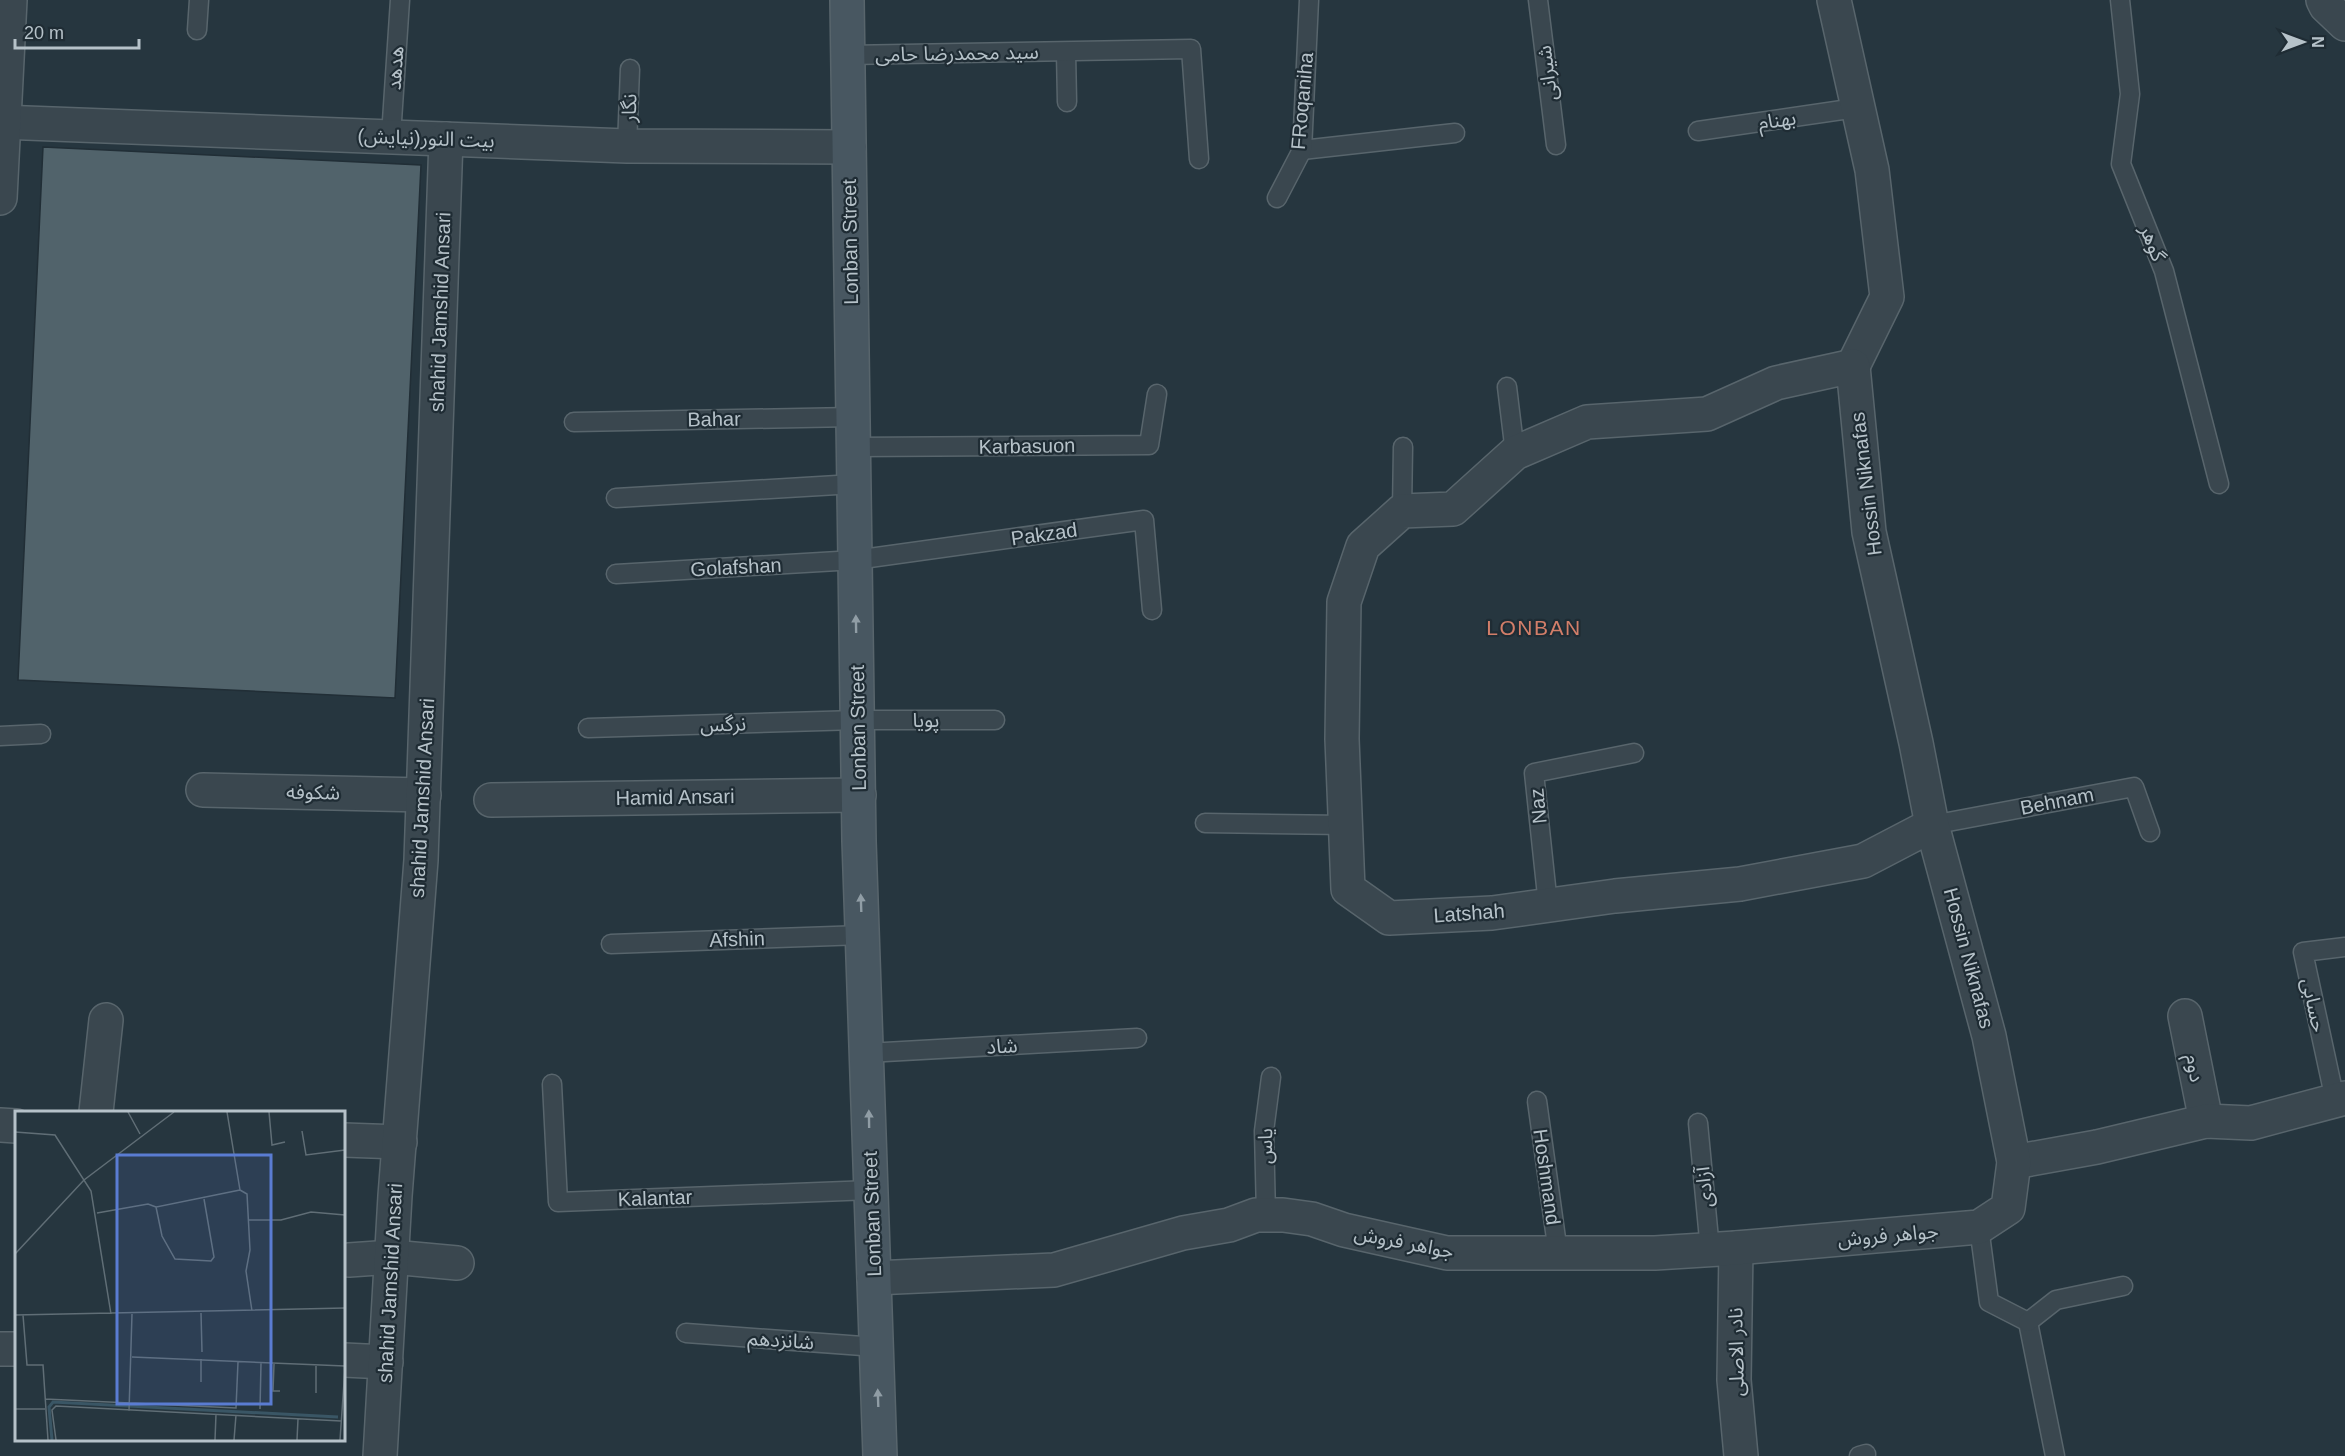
<svg xmlns="http://www.w3.org/2000/svg" width="2345" height="1456" font-family="Arial,'Noto Sans Arabic',sans-serif">
<style>
.building{fill:#51636b;stroke:#212e36;stroke-width:1.5}
.lines{fill:none;stroke-linecap:round;stroke-linejoin:round}
.service-casing{stroke:#58656c;stroke-width:21}
.minor-casing{stroke:#58656c;stroke-width:36}
.tertiary-casing{stroke:#58656c;stroke-width:36}
.secondary-casing{stroke:#58656c;stroke-width:36}
.service{stroke:#3a474f;stroke-width:18}
.minor{stroke:#3a474f;stroke-width:33}
.tertiary{stroke:#3a474f;stroke-width:33}
.secondary{stroke:#485761;stroke-width:33}
.oneway{fill:#909da5}
.labels{text-anchor:middle;dominant-baseline:central;stroke-width:4.5;stroke-linejoin:round;paint-order:stroke}
.street-label{font-size:20px;fill:#b6c2c9;stroke:#1f2c34}
.neighbourhood-label{font-size:21px;letter-spacing:1.5px;fill:#d27e69;stroke:#1f2c34}
.inset-river{fill:none;stroke:#3a5665;stroke-width:3}
.inset-road{fill:none;stroke:#606e76;stroke-width:1.5}
.view{fill:#5a7cd2;fill-opacity:0.15;stroke:#5a7cd2;stroke-width:3}
.inset-edge{fill:none;stroke:#b6c2c9;stroke-width:3}
</style>
<rect width="100%" height="100%" fill="#26363f"/>
<path class="building" d="M43,147L421,165L395,698L18,680Z"/>
<g class="lines">
<g class="service-casing">
<g id="service">
<path d="M1538,0L1556,145"/>
<path d="M2120,0L2130,94L2121,164L2164,271L2219,484"/>
<path d="M197,30L199,0"/>
<path d="M1066,52L1067,102"/>
<path d="M847,55L1191,49L1199,159"/>
<path d="M1698,131L1856,108"/>
<path d="M391,136L400,0"/>
<path d="M627,146L630,69"/>
<path d="M1302,150L1455,133"/>
<path d="M1277,198L1302,150L1309,0"/>
<path d="M1507,387L1515,453"/>
<path d="M574,422L853,417"/>
<path d="M854,447L1149,445L1157,394"/>
<path d="M616,498L854,484"/>
<path d="M1402,511L1403,447"/>
<path d="M616,574L855,560L1144,520L1152,610"/>
<path d="M588,728L858,720H995"/>
<path d="M0,736L41,734"/>
<path d="M1205,823L1344,825"/>
<path d="M1932,825L2134,787L2150,832"/>
<path d="M1548,905L1534,773L1634,753"/>
<path d="M611,944L863,935"/>
<path d="M867,1053L1137,1038"/>
<path d="M552,1084L558,1202L871,1190"/>
<path d="M2335,1100L2303,952L2345,947"/>
<path d="M1537,1101L1558,1253"/>
<path d="M1698,1123L1710,1250"/>
<path d="M1266,1215L1264,1131L1271,1077"/>
<path d="M1979,1227L1989,1302L2028,1322L2055,1456"/>
<path d="M2028,1322L2056,1300L2123,1286"/>
<path d="M686,1333L876,1347"/>
<path d="M1859,1456L1866,1454"/>
</g>
</g>
<g class="minor-casing">
<g id="minor">
<path d="M1834,0L1872,170L1887,297L1853,366"/>
<path d="M0,122L627,146L849,147"/>
<path d="M0,198L10,0"/>
<path d="M203,790L424,795"/>
<path d="M491,800L859,795"/>
<path d="M2185,1016L2206,1121"/>
<path d="M96,1112L106,1020"/>
<path d="M0,1125L16,1126"/>
<path d="M344,1140L400,1142"/>
<path d="M2014,1162L2097,1147L2206,1121L2251,1123L2345,1098"/>
<path d="M1736,1248L1734,1380L1741,1456"/>
<path d="M349,1260L392,1257L457,1263"/>
<path d="M874,1278L1054,1270L1183,1233L1229,1225L1256,1215H1283L1312,1219L1344,1230L1447,1253H1655L1736,1248L1979,1227L2008,1208L2014,1162L1989,1036L1932,825L1916,743L1869,532L1853,366L1776,383L1707,414L1587,422L1515,453L1453,509L1402,511L1363,546L1344,602L1342,739L1348,889L1389,918L1492,913L1615,896L1740,884L1863,861L1932,825"/>
<path d="M0,1349H16"/>
<path d="M344,1360L386,1362"/>
<path d="M380,1456L395,1196L421,860L446,139"/>
</g>
</g>
<g class="tertiary-casing">
<path id="tertiary" d="M2323,0L2326,6L2345,24"/>
</g>
<g class="secondary-casing">
<path id="secondary" d="M847,0L859,841L880,1456"/>
</g>
<use href="#service" class="service"/>
<use href="#minor" class="minor"/>
<use href="#tertiary" class="tertiary"/>
<use href="#secondary" class="secondary"/>
</g>
<defs><path id="oneway-solid" d="M-6-.8H1V-3.2L6.5 0L1 3.2V.8H-6Z" transform="scale(1.5)"/></defs>
<g class="oneway">
<use href="#oneway-solid" transform="translate(856 624) rotate(-91)"/>
<use href="#oneway-solid" transform="translate(861 903) rotate(-92)"/>
<use href="#oneway-solid" transform="translate(869 1119) rotate(-91)"/>
<use href="#oneway-solid" transform="translate(878 1398) rotate(-92)"/>
</g>
<g class="labels">
<g class="street-label">
<text transform="translate(957 53) rotate(-1)">سید محمدرضا حامی</text>
<text transform="translate(395 68) rotate(-86)">هدهد</text>
<text transform="translate(1547 73) rotate(-97)">شیرانی</text>
<text transform="translate(1302 101) rotate(-85)">FRoqaniha</text>
<text transform="translate(629 108) rotate(-88)">نگار</text>
<text transform="translate(1777 120) rotate(-8)">بهنام</text>
<text transform="translate(426 138) rotate(2)">بیت النور(نیایش)</text>
<text transform="translate(850 242) rotate(-91)">Lonban Street</text>
<text transform="translate(2153 243) rotate(68)">گوهر</text>
<text transform="translate(440 312) rotate(-88)">shahid Jamshid Ansari</text>
<text transform="translate(714 419) rotate(-1)">Bahar</text>
<text transform="translate(1027 446) rotate(-1)">Karbasuon</text>
<text transform="translate(1866 484) rotate(-97)">Hossin Niknafas</text>
<text transform="translate(1044 534) rotate(-8)">Pakzad</text>
<text transform="translate(736 567) rotate(-3)">Golafshan</text>
<text x="926" y="720">پویا</text>
<text transform="translate(723 724) rotate(-2)">نرگس</text>
<text transform="translate(858 728) rotate(-91)">Lonban Street</text>
<text transform="translate(313 792) rotate(1)">شکوفه</text>
<text transform="translate(675 797) rotate(-1)">Hamid Ansari</text>
<text transform="translate(422 798) rotate(-87)">shahid Jamshid Ansari</text>
<text transform="translate(2057 801) rotate(-11)">Behnam</text>
<text transform="translate(1538 806) rotate(-96)">Naz</text>
<text transform="translate(1469 913) rotate(-4)">Latshah</text>
<text transform="translate(737 939) rotate(-2)">Afshin</text>
<text transform="translate(1969 958) rotate(75)">Hossin Niknafas</text>
<text transform="translate(2314 1005) rotate(78)">حسابی</text>
<text transform="translate(1002 1046) rotate(-3)">شاد</text>
<text transform="translate(2195 1068) rotate(79)">دوم</text>
<text transform="translate(1265 1146) rotate(-89)">یاس</text>
<text transform="translate(1547 1177) rotate(82)">Hoshmand</text>
<text transform="translate(1704 1187) rotate(-95)">آزادی</text>
<text transform="translate(655 1198) rotate(-2)">Kalantar</text>
<text transform="translate(872 1214) rotate(-92)">Lonban Street</text>
<text transform="translate(1888 1235) rotate(-5)">جواهر فروش</text>
<text transform="translate(1404 1242) rotate(11)">جواهر فروش</text>
<text transform="translate(390 1283) rotate(-87)">shahid Jamshid Ansari</text>
<text transform="translate(781 1340) rotate(4)">شانزدهم</text>
<text transform="translate(1736 1352) rotate(-91)">نادر الاصلی</text>
</g>
<g class="neighbourhood-label">
<text x="1534" y="627">LONBAN</text>
</g>
</g>
<g transform="translate(15 1111)">
<rect width="330" height="330" fill="#26363f"/>
<path class="inset-river" d="M37,329L34,296L38,291L323,306"/>
<path class="inset-road" d="M113,1L125,23M212,1L225,79M254,1L257,34L270,31M287,20L291,44L330,39M0,21L40,24L76,80L96,203M225,79L232,83L235,139L231,160L237,200M189,88L199,146L196,150L160,148L147,125L141,96L225,79M82,102L133,93L141,96M234,109H266L296,101L330,104M0,143L69,69L159,1M186,202L187,241M0,204L330,197M8,204L12,254H28L33,329M117,246L330,255M259,253L258,280H265M186,271V248M301,282V255M30,288L221,297L223,251M0,298H30M245,298L246,252M114,300L117,203M41,329L37,299L41,295L326,310M200,329L201,303M219,329L221,304M282,329L283,308M325,329L330,257"/>
<path class="view" d="M102,44H256V293H102Z"/>
<rect width="330" height="330" class="inset-edge"/>
</g>
<g transform="translate(2303 42) rotate(90)" stroke="#1f2c34" stroke-width="4.5" paint-order="stroke">
<path d="M0-4.5L10 22L0 15L-10 22Z" fill="#b6c2c9"/>
<text y="-9" font-size="16" font-weight="bold" text-anchor="middle" fill="#b6c2c9">N</text>
</g>
<path d="M15 39v9h124v-9" fill="none" stroke="#b6c2c9" stroke-width="3"/>
<text x="24" y="39" font-size="18" fill="#b6c2c9" stroke="#1f2c34" stroke-width="4.5" paint-order="stroke">20 m</text>
</svg>
